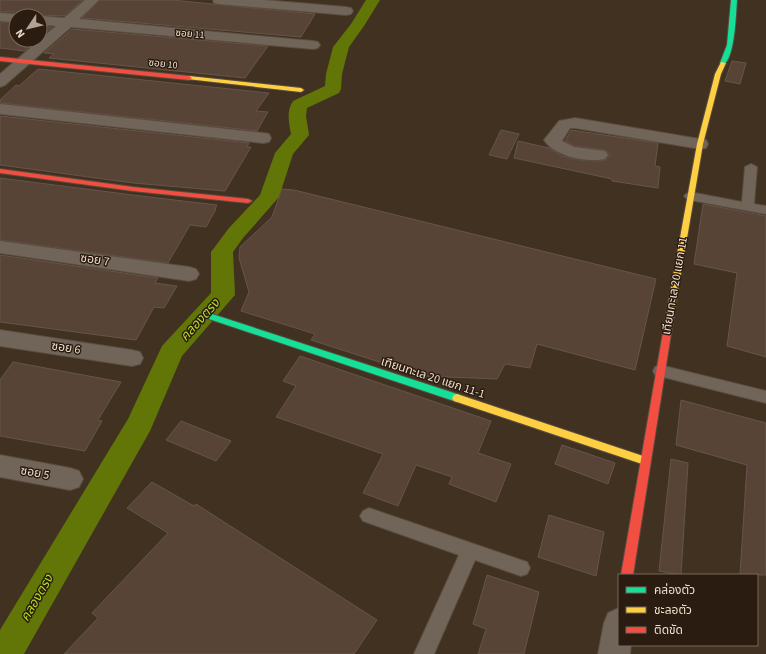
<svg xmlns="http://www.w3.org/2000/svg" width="766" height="654" font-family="'Source Sans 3','Noto Sans Thai',sans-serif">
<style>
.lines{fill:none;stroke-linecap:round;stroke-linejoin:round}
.canal{fill:#617607;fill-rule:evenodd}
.building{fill:#584437;stroke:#65554b}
.lane-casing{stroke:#5a4d40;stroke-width:2}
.street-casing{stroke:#5a4d40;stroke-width:2}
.fast-casing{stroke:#5a4d40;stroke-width:2}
.slow-casing{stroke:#5a4d40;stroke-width:2}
.jam-casing{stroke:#5a4d40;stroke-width:2}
.lane{fill:#716559;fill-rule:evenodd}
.street{fill:#716559;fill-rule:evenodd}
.fast{fill:#16e098;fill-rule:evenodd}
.slow{fill:#ffcf43;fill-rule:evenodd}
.jam{fill:#f24e42;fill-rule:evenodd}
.labels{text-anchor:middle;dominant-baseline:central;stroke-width:3;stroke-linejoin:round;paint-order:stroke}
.far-street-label{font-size:10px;fill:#f0ddcd;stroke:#2a1c10}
.street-label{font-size:12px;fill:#f0ddcd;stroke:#2a1c10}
.water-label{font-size:13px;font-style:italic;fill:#b4dd25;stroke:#2a1c10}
</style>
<rect width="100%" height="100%" fill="#413121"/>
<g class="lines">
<path class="canal" d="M366,0H380L364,26L349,47L342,74L341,89L339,93L307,108L306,116L309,135L293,154L279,197L243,238L233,252L235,295L182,356L150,431L24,654H0V630L128,419L162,346L211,293V252L229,228L260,195L275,153L291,134C289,123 286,111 293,101L325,86L326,74L333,47L351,24Z"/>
</g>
<g class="building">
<path d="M0,0H83L64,16L40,15L38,16H22L16,12H0Z"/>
<path d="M100,0H172L315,14L301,37L82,18Z"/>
<path d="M0,22L16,23V40H37L25,51L0,48Z"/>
<path d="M40,26L52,27L40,38Z"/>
<path d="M72,29L268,46L245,78L49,58L54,54L44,53Z"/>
<path d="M732,61L746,63L740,84L725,81Z"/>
<path d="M38,69L269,93L256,111L268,112L257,131L0,103V100L16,85L19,86Z"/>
<path d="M0,116L249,143L247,147H251L225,191L133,183L0,165Z"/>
<path d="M501,130L519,134L507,159L489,155Z"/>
<path d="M571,130L658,143L655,166L660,167L658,188L612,181V179L514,158L518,141L549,148L562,156L580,160L598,161L606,160L610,155L605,150L574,146L565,141Z"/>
<path d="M0,178L133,195L217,205L215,209H216L206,227L190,225L168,263L0,240Z"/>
<path d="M282,189L294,190L656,279L635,370L537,344L530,368L505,364L497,379L423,376L311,340L315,334L241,311L249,292L239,258L240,247L272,217Z"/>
<path d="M703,204L766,216V357L727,346L737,273L694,264Z"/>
<path d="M0,255L158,278L155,283L177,286L164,308L154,307L136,340L0,322Z"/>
<path d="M300,356L491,421L478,453L511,464L496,502L449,484L452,477L416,465L398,506L363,493L383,454L276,417L296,386L283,381Z"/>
<path d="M13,362L121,382L98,420L102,421L85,451L0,436V380Z"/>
<path d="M681,400L766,423V575H740L747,465L676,445Z"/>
<path d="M181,421L231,441L216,461L166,440Z"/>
<path d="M562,445L615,463L608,484L555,464Z"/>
<path d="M671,459L688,463L681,575L659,571Z"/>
<path d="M152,482L194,506L196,504L377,620L354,654H64L98,618L92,613L168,533L127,508Z"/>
<path d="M549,515L604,532L596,576L538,557Z"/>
<path d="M487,575L539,592L524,654H478L486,629L473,624Z"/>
</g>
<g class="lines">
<g class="lane-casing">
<g id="lane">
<path d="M751,164L757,167L754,204L766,206V214L690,200L686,198L684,196L686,194L690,192L742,202L745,167Z"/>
<path d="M660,365L766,391V403L655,375L653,371L655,367Z"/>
<path d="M369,508L521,560L527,562L530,568L527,574L521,576L475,560L434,654H414L459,555L363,521L360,516L363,511Z"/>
</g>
</g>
<g class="street-casing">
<g id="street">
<path d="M85,0H99L79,19L313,41L318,42L320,45L318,48L313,49L71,27L5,85L0,87V74L56,26L40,24V16L64,18Z"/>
<path d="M213,0H264L346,7L351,8L353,11L351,14L346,15L219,4L214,3Z"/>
<path d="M0,13L16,14L21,16H16V22L0,21Z"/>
<path d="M0,104L263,133L269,134L271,138L269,142L263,143L0,114Z"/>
<path d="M575,118L700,139L706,140L708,144L706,148L700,149L575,128H570L562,141L574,147L605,151L608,155L605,159C587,163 554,156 544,140L559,121Z"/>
<path d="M0,241L189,267L196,269L199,274L196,279L189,281L0,253Z"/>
<path d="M0,330L132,350L140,352L143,358L140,364L132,366L0,346Z"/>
<path d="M0,455L70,468L79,471L83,479L79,487L70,490L0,477Z"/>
<path d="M619,608V645H631L630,654H598L604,623L608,613Z"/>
</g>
</g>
<g class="fast-casing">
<g id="fast">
<path d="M731,0H737C736,13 735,59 723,65L720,63L727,45Z"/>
<path d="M212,314L460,395L462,398L460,401L457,402L209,319L208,317Z"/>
</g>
</g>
<g class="slow-casing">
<g id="slow">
<path d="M721,62L726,63L721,74L703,144L674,315L670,318L666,315L697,144L715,74Z"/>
<path d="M189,76L301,88L304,90L301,92L187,79V77Z"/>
<path d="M457,394L649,458L650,461L649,464L645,465L454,401L452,398L454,395Z"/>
</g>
</g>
<g class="jam-casing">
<g id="jam">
<path d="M0,57L189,76L192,78L189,80L0,61Z"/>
<path d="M0,169L133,187L248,199L252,201L248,203L133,191L0,173Z"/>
<path d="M670,312L674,315L633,575H621L666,315Z"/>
</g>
</g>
<use href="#lane" class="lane"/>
<use href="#street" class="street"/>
<use href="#fast" class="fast"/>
<use href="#slow" class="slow"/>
<use href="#jam" class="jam"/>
</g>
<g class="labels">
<g class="far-street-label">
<text transform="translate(190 34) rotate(5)">ซอย 11</text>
<text transform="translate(163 64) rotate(6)">ซอย 10</text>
</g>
<g class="street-label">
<text transform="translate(95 260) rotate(8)">ซอย 7</text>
<text transform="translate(675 286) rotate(-80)">เทียนทะเล 20 แยก 11</text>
<text transform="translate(66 348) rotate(9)">ซอย 6</text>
<text transform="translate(433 378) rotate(18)">เทียนทะเล 20 แยก 11-1</text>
<text transform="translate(35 473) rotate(10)">ซอย 5</text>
</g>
<g class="water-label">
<text transform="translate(200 320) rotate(-48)">คลองตรง</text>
<text transform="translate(37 598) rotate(-60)">คลองตรง</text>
</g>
</g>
<rect x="618" y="574" width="140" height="72" fill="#2a1c10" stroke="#79695c"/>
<rect x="626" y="587" width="20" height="6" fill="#16e098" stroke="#79695c"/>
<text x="654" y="594" font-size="12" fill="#f0ddcd">คล่องตัว</text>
<rect x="626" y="607" width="20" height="6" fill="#ffcf43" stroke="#79695c"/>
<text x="654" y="614" font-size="12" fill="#f0ddcd">ชะลอตัว</text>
<rect x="626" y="627" width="20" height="6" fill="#f24e42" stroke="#79695c"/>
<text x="654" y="634" font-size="12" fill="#f0ddcd">ติดขัด</text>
<g transform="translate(28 28) rotate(235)"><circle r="19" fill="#2a1c10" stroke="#79695c"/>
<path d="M0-3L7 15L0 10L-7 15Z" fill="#b3a191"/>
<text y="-6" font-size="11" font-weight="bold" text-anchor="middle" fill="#f0ddcd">N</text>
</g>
</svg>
